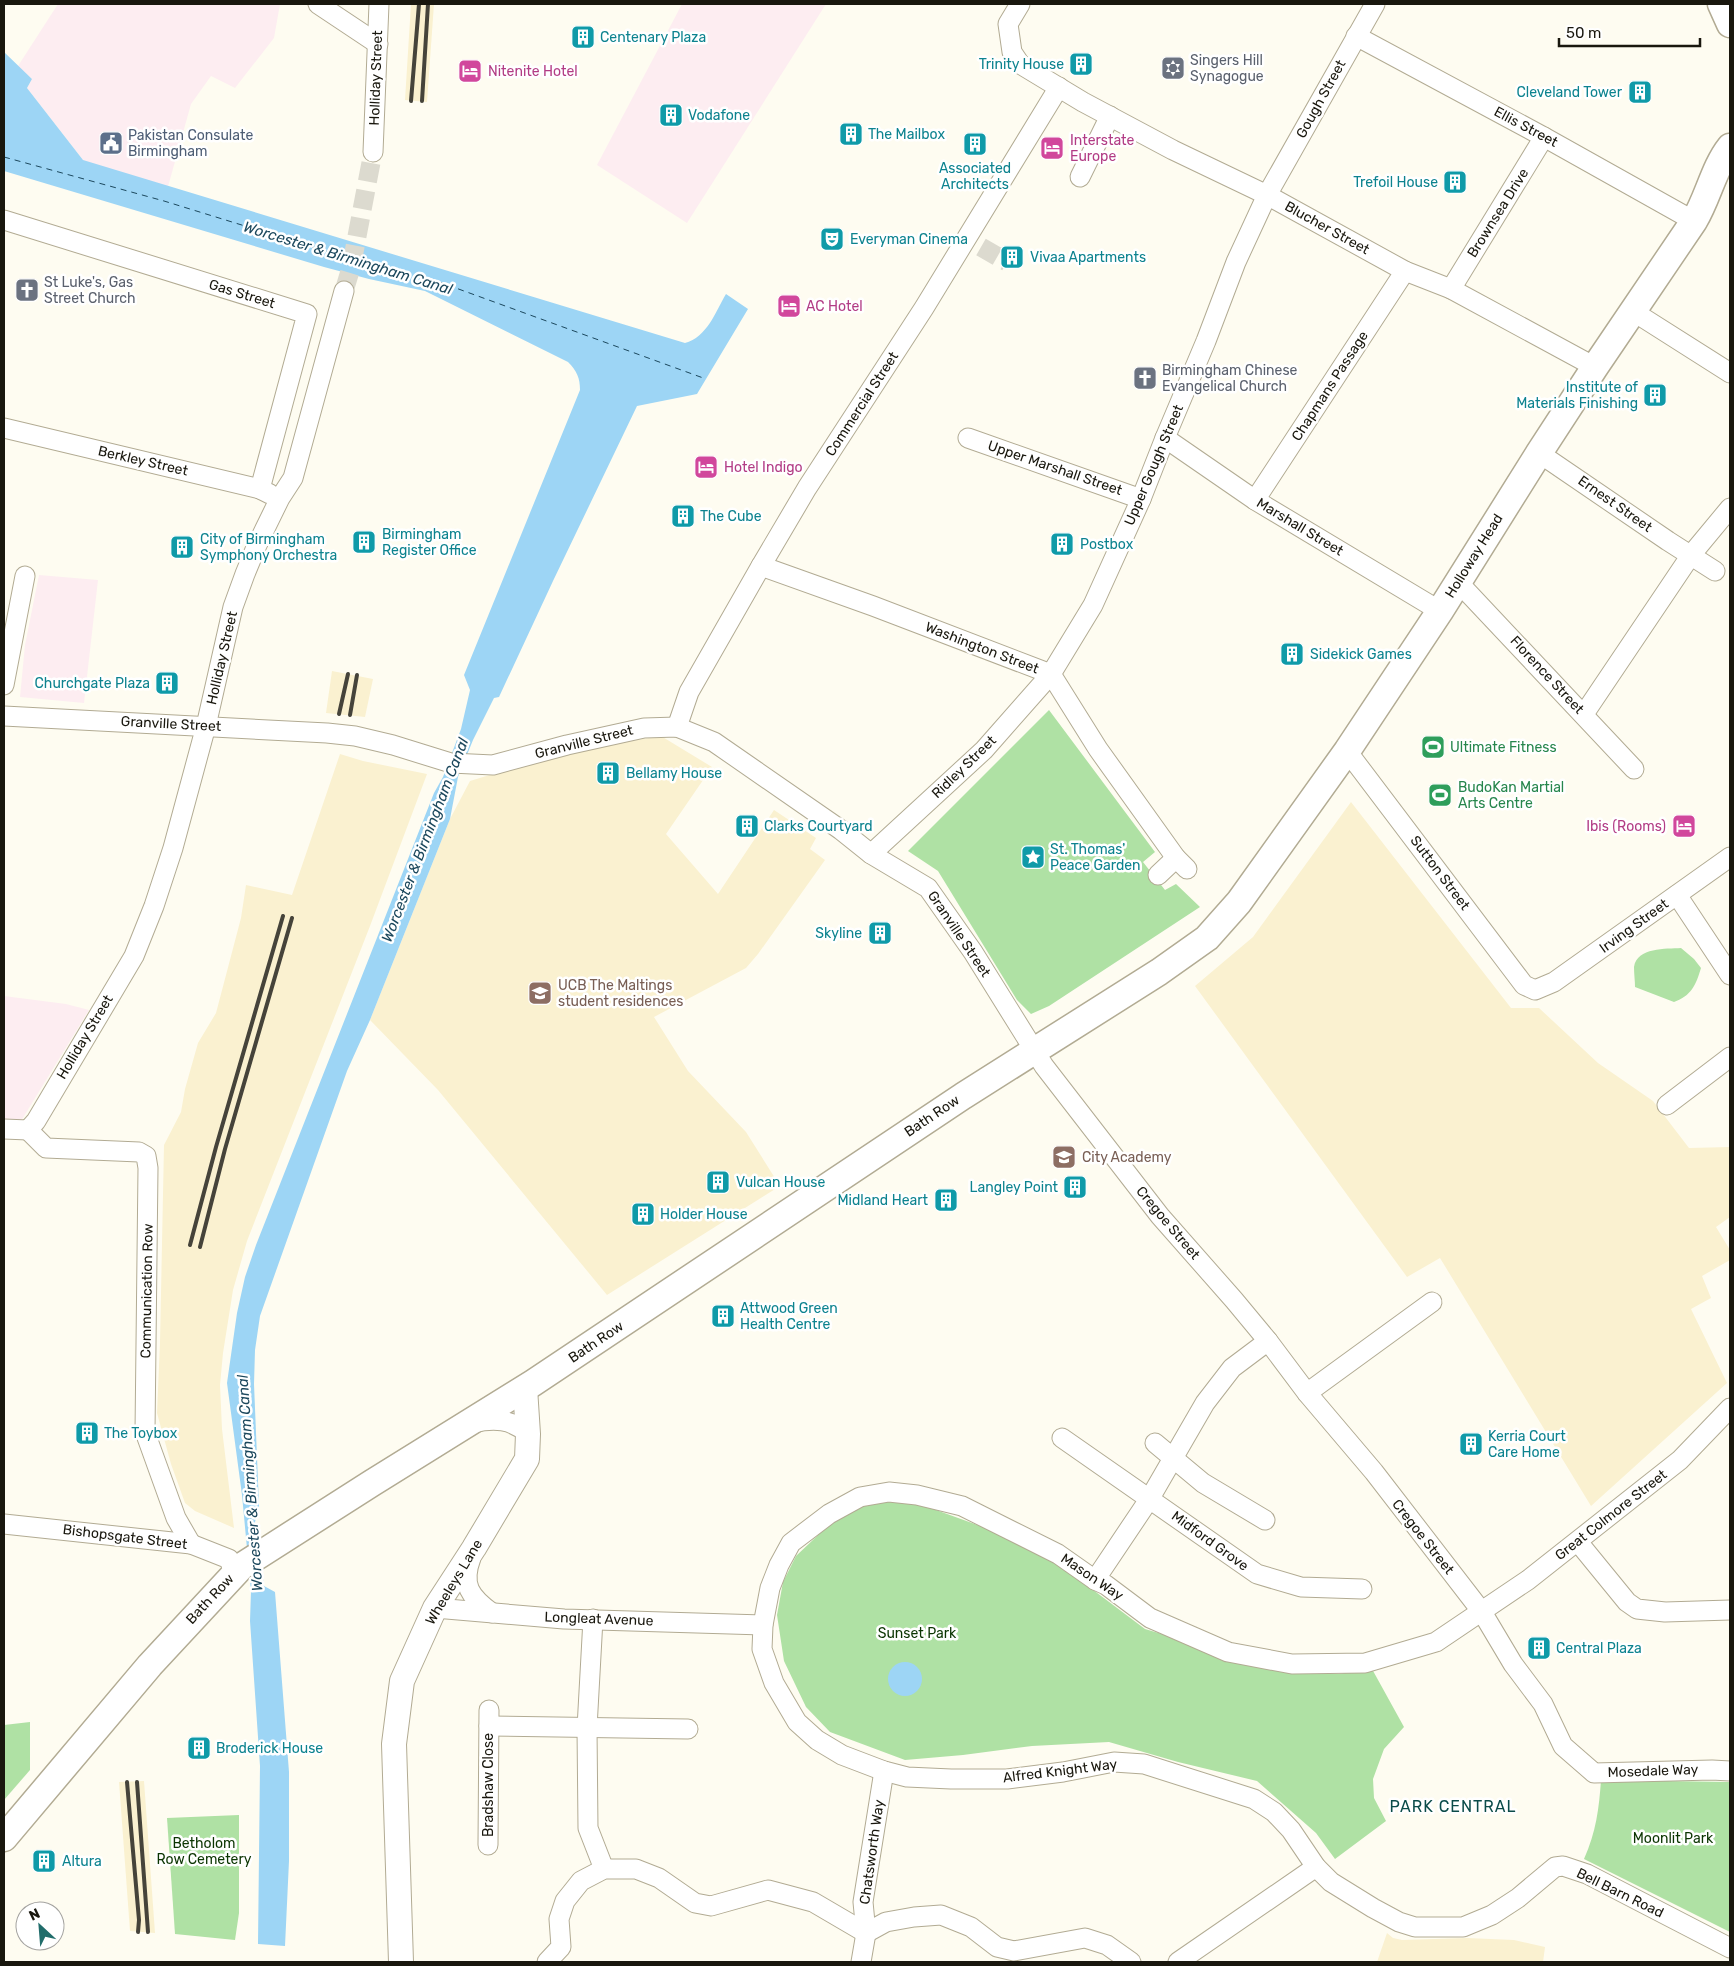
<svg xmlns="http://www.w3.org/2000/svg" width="1734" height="1966" font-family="Rubik,sans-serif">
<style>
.commercial{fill:#fdedf1}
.built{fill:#faf1d0}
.green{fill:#afe1a4}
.water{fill:#9dd5f5}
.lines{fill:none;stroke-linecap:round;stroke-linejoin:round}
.ferry{stroke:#1c485d;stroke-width:1;stroke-dasharray:6 5;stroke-linecap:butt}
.minor-tunnel{stroke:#dcdacf;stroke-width:19;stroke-dasharray:19 9;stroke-linecap:butt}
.minor-casing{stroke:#b2ab93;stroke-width:21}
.tertiary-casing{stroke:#b2ab93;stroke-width:26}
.secondary-casing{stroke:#b2ab93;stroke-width:29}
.minor{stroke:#fff;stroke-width:19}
.tertiary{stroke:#fff;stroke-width:24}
.secondary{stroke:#fff;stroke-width:26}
.rail{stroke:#45433a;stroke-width:4}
.labels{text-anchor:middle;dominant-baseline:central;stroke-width:5;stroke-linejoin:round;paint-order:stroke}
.culture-label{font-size:14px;fill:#0d838f;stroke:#fff;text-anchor:start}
.worship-label{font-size:14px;fill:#5b616d;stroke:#fff;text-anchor:start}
.hotel-label{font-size:14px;fill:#b23c85;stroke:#fff;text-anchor:start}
.street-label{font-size:14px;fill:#19170e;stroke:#fff}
.service-label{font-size:14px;fill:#4e5e75;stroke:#fff;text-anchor:start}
.leisure-label{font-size:14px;fill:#27864d;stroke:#fff;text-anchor:start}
.education-label{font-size:14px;fill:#785e54;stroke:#fff;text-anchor:start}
.park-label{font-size:14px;fill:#0b3502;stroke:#fff}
.water-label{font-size:15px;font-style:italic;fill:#1c485d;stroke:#fff}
.quarter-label{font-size:16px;letter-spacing:1px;fill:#0b4b49;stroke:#fff}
</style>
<rect width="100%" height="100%" fill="#fefcf1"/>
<g class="commercial">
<path d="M58,4H280L274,38L235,88L211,76L191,104L164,201L79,177L83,160L27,88L32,79L18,66Z"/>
<path d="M682,4H826L687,223L597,165Z"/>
<path d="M39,575L98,580L84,703L20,697L25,645Z"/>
<path d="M4,996L66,1004L89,1010L21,1121L4,1119Z"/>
</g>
<g class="built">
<path d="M411,4H434L427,102L405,100Z"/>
<path d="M332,671L373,679L365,717L326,713Z"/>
<path d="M661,736L712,767L666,834L718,894L774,810L816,838L810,849L825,860L758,954L746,968L654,1017L688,1071L746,1132L780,1186L607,1295L438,1090L370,1020L450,819L470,781L565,752Z"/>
<path d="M340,754L363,761L427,774L370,926L247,1241L233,1290L223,1353L220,1385L222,1429L234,1528L195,1511L185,1503L171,1464L157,1413L160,1343L164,1145L181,1112L185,1089L198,1043L216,1013L241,918L246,885L292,895Z"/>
<path d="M1351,802L1511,1008H1539L1598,1063L1653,1101L1689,1148L1730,1147V1217L1716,1227L1730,1250V1260L1702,1276L1711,1298L1691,1309L1727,1383L1591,1506L1440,1258L1407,1277L1195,986L1253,937Z"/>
<path d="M144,1781L155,1933L130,1931L119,1782Z"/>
<path d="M1387,1933L1393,1938L1402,1940L1467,1938L1514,1940L1545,1947L1543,1962H1377Z"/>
</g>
<g class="green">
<path d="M1049,710L1155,852L1143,862L1165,890L1176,884L1200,907L1049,1006L1031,1014L1017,1000L938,871L908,851Z"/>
<path d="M1681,948L1694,959L1701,968C1696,985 1691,996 1674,1002L1635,987C1635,981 1634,974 1634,967C1637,947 1666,949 1681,948Z"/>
<path d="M894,1501L925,1506L983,1527L1060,1565L1145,1629L1293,1673L1338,1674L1372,1669L1404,1727L1384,1749L1373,1779L1374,1798L1386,1821L1335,1859L1316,1833L1257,1781L1178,1762L1109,1742L1032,1746L963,1755L905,1760L830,1732L806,1707L784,1661L777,1615L783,1582L796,1556L834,1520L862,1506Z"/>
<path d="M30,1722V1770L4,1800V1725Z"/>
<path d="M1601,1780L1730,1782V1932L1584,1859C1596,1832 1599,1809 1601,1780Z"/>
<path d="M239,1815V1913L235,1940L175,1934L167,1818Z"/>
</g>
<g class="water">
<path d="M4,52L32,79L27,88L83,160L685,343C707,337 715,313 726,294L748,309L697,394L637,406L553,581L499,697L494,698L473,740L458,777L450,819L370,1020L347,1071L260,1316L255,1350L254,1384L259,1506L255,1522L264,1586L275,1592L289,1772V1861L285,1946L258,1944L260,1766L250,1621L251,1591L242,1495L227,1383L237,1313L245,1277L256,1245L434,793L443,777L461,729L470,690L464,675L580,390C580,378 577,371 568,362L425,291L369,279L324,267L4,171Z"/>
<circle cx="905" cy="1679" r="17"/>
</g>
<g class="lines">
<path class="ferry" d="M4,157L164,201L381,268L442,283L706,379"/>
<g class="minor-tunnel">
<path d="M981,247L1007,262"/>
<path d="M344,291L351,268L373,152"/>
</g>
<g class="minor-casing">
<g id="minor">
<path d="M318,4L378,44"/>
<path d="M1020,4L1008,24L1012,52L1020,64L1083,102L1173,150L1267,195L1405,271L1451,289L1595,367"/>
<path d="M1356,36L1544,137L1694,221"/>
<path d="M373,152L379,4"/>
<path d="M1080,177L1110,116"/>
<path d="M4,220L307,314L260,489"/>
<path d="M1451,289L1544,137"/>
<path d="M1634,312L1730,373"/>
<path d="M4,428L260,489L270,494"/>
<path d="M968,438L1141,499"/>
<path d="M1165,438L1255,500L1440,611"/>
<path d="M1539,453L1668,541L1715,571"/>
<path d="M1255,500L1405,271"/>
<path d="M761,566L873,606L1051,674L1098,749L1176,858L1187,869"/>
<path d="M1458,582L1634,769"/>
<path d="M4,685L25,576"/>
<path d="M1584,714L1691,555L1730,508"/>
<path d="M4,716L327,733L355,736L393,745L451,763L493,765L567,745L644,728L677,727L714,742L841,830L871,854L928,888L973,952L1044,1066L1160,1216L1234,1300L1268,1341L1307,1393L1374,1472L1482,1612L1513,1664L1543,1704L1563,1746L1594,1773L1712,1770L1730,1771"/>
<path d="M677,727L689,692L761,566L807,488L924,308L1059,87"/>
<path d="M1347,751L1524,985L1535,990L1554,982L1730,857"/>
<path d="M871,854L984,750L1051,674L1093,605L1141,499L1165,438L1206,341L1236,262L1267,195L1375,4"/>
<path d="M1158,875L1176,858"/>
<path d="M1677,895L1730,975"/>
<path d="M1667,1105L1730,1057"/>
<path d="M4,1129L28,1130"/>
<path d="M28,1130L36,1121L134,956L154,906L173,848L206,726L233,607L245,574L257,545L280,498L293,478L344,291"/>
<path d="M28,1130L46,1148L139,1152L146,1156L148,1168L145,1432L176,1518L191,1544"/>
<path d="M1307,1393L1432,1302"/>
<path d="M1730,1408L1680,1460L1528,1580L1436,1642L1365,1663L1292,1664L1228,1652L1150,1618L1106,1585L1095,1580L1058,1554L962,1506L917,1495L889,1492L860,1497L829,1514L791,1543L779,1565L770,1588L763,1625L762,1649L774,1683L797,1722L817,1740L842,1755L884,1771L907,1777L951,1779H1007L1063,1772L1114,1762L1144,1764L1254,1799L1274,1812L1291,1830L1316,1867L1331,1882L1373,1908L1399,1922L1415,1927H1463L1492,1915L1518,1898L1555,1867L1563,1866L1587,1874L1730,1948"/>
<path d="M473,1423C494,1418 512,1419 528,1434"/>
<path d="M1062,1438L1257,1574L1301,1587L1362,1589"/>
<path d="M1155,1443L1203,1483L1265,1520"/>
<path d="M4,1524L191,1544L229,1559L234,1573"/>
<path d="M1578,1542L1627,1602L1637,1609L1665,1612L1730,1610"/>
<path d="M471,1558C461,1585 470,1597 492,1613"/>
<path d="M1095,1580L1150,1498L1205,1403L1232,1368L1268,1341"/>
<path d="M435,1608L564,1619L763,1625"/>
<path d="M593,1619L587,1728L588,1828L604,1869"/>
<path d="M489,1726L688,1729"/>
<path d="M488,1845L489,1710"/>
<path d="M866,1933L886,1922L914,1917L941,1915L971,1927L997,1947L1014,1951L1085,1938L1107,1945L1131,1962"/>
<path d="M547,1962L561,1947L559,1919L565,1901L581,1881L604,1869H636L659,1878L695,1903L711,1906L768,1890L813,1902L866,1933"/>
<path d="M861,1962L866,1933L863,1902L884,1771"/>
<path d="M1178,1962L1316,1867"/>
</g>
</g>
<g class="tertiary-casing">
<path id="tertiary" d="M401,1962L394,1744L402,1681L435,1608L474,1548L527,1459L528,1434L525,1388"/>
</g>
<g class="secondary-casing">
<g id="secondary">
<path d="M1721,4L1730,24"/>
<path d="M4,1838L150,1665L242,1566L372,1483L533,1383L963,1096L1159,972L1207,938L1239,902L1347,751L1440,611L1539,453L1595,367L1694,221C1708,198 1714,167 1730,147"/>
</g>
</g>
<use href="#minor" class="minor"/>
<use href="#tertiary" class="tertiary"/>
<use href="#secondary" class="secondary"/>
<g class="rail">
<path d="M411,101L419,4"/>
<path d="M422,101L428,4"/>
<path d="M339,714L348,674"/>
<path d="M350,715L357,675"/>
<path d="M190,1245L216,1147L283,916"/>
<path d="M200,1247L225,1149L292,918"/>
<path d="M127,1782L139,1920L138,1932"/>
<path d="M137,1782L148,1932"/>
</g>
</g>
<defs>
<g id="building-square" transform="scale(1.25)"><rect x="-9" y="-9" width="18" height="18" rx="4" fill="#0f9aa8" stroke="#fff"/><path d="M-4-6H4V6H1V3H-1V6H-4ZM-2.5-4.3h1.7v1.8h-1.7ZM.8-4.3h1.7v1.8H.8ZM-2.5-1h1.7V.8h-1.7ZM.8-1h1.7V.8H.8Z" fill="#fff"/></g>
<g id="synagogue-square" transform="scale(1.25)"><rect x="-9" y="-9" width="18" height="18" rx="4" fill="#6b7280" stroke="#fff"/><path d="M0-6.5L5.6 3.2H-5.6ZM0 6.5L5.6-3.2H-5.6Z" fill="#fff"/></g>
<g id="hotel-square" transform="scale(1.25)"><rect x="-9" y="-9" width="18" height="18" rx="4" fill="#d1479c" stroke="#fff"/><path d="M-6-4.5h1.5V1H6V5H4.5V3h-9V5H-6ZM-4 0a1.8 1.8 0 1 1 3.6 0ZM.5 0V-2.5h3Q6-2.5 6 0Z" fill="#fff"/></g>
<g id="civic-square" transform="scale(1.25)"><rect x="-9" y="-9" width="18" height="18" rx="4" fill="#5c6f8a" stroke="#fff"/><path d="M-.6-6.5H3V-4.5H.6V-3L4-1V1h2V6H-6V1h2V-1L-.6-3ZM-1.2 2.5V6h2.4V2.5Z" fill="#fff"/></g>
<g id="theatre-square" transform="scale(1.25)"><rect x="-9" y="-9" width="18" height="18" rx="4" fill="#0f9aa8" stroke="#fff"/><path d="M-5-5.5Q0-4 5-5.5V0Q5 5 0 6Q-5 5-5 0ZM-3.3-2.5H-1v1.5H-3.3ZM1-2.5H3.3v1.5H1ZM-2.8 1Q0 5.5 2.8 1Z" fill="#fff"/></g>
<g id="church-square" transform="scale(1.25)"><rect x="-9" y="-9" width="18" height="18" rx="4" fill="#6b7280" stroke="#fff"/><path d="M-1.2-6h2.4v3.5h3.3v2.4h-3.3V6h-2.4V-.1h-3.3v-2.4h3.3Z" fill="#fff"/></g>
<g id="stadium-square" transform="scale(1.25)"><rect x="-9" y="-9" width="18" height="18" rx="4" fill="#2e9e5b" stroke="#fff"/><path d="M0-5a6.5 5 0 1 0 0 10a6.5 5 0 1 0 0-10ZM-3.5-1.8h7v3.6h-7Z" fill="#fff"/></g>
<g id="sight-square" transform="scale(1.25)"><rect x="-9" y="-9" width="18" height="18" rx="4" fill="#0f9aa8" stroke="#fff"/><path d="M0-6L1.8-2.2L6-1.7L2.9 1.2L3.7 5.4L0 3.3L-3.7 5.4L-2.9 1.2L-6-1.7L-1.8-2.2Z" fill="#fff"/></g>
<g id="university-square" transform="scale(1.25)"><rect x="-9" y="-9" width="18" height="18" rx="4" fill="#8d6e63" stroke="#fff"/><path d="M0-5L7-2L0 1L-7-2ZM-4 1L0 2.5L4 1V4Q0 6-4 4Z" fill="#fff"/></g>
<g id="school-square" transform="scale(1.25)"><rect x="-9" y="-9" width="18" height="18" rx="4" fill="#8d6e63" stroke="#fff"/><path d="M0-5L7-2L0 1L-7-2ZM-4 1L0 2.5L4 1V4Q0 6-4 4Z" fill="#fff"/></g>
</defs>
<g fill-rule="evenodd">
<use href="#building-square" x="583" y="37"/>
<use href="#building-square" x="1081" y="64"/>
<use href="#synagogue-square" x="1173" y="68"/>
<use href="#hotel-square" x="470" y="71"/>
<use href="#building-square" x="1640" y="92"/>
<use href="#building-square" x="671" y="115"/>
<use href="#building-square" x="851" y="134"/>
<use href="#civic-square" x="111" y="143"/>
<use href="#building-square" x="975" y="144"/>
<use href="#hotel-square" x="1052" y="148"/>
<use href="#building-square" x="1455" y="182"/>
<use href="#theatre-square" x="832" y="239"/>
<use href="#building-square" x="1012" y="257"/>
<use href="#church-square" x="27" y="290"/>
<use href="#hotel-square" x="789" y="306"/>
<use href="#church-square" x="1145" y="378"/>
<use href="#building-square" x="1655" y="395"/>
<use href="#hotel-square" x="706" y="467"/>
<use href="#building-square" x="683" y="516"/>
<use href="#building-square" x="364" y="542"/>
<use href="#building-square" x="1062" y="544"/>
<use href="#building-square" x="182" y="547"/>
<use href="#building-square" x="1292" y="654"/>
<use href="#building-square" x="167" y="683"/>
<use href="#stadium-square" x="1433" y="747"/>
<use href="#building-square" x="608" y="773"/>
<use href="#stadium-square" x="1440" y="795"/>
<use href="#building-square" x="747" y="826"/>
<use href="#hotel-square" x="1684" y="826"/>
<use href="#sight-square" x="1033" y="857"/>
<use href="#building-square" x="880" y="933"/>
<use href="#university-square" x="540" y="993"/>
<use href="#school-square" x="1064" y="1157"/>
<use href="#building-square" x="718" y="1182"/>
<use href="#building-square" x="1075" y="1187"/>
<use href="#building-square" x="946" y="1200"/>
<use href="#building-square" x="643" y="1214"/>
<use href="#building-square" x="723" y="1316"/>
<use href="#building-square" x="87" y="1433"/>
<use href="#building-square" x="1471" y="1444"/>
<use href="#building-square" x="1539" y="1648"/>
<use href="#building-square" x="199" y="1748"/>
<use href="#building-square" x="44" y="1861"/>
</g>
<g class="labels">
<g class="culture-label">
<text x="600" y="37">Centenary Plaza</text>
<text x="1064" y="64" text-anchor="end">Trinity House</text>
<text x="1622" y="92" text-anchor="end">Cleveland Tower</text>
<text x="688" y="115">Vodafone</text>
<text x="868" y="134">The Mailbox</text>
<text x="975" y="168" text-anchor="middle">Associated<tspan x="975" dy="16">Architects</tspan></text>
<text x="1438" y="182" text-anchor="end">Trefoil House</text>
<text x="850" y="239">Everyman Cinema</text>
<text x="1030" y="257">Vivaa Apartments</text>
<text x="1638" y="387" text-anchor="end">Institute of<tspan x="1638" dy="16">Materials Finishing</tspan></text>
<text x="700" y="516">The Cube</text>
<text x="382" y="534">Birmingham<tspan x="382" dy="16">Register Office</tspan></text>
<text x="200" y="539">City of Birmingham<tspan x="200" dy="16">Symphony Orchestra</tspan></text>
<text x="1080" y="544">Postbox</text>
<text x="1310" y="654">Sidekick Games</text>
<text x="150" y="683" text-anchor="end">Churchgate Plaza</text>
<text x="626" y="773">Bellamy House</text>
<text x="764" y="826">Clarks Courtyard</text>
<text x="1050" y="849">St. Thomas'<tspan x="1050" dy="16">Peace Garden</tspan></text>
<text x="862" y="933" text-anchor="end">Skyline</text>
<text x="736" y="1182">Vulcan House</text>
<text x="1058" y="1187" text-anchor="end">Langley Point</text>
<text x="928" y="1200" text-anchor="end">Midland Heart</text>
<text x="660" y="1214">Holder House</text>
<text x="740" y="1308">Attwood Green<tspan x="740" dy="16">Health Centre</tspan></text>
<text x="104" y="1433">The Toybox</text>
<text x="1488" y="1436">Kerria Court<tspan x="1488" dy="16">Care Home</tspan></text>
<text x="1556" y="1648">Central Plaza</text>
<text x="216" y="1748">Broderick House</text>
<text x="62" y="1861">Altura</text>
</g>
<g class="worship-label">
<text x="1190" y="60">Singers Hill<tspan x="1190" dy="16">Synagogue</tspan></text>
<text x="44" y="282">St Luke's, Gas<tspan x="44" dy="16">Street Church</tspan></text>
<text x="1162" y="370">Birmingham Chinese<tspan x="1162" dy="16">Evangelical Church</tspan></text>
</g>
<g class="hotel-label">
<text x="488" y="71">Nitenite Hotel</text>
<text x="1070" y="140">Interstate<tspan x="1070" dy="16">Europe</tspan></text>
<text x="806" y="306">AC Hotel</text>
<text x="724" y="467">Hotel Indigo</text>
<text x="1666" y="826" text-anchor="end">Ibis (Rooms)</text>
</g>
<g class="street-label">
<text transform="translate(376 78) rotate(-88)">Holliday Street</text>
<text transform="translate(1321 99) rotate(-61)">Gough Street</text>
<text transform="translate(1526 127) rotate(28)">Ellis Street</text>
<text transform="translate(1498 213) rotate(-58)">Brownsea Drive</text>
<text transform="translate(1327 228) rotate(29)">Blucher Street</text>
<text transform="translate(242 294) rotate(17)">Gas Street</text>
<text transform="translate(1330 386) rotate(-57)">Chapmans Passage</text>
<text transform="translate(862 404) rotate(-57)">Commercial Street</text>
<text transform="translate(143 461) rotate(13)">Berkley Street</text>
<text transform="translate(1154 465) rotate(-67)">Upper Gough Street</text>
<text transform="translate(1055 468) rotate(19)">Upper Marshall Street</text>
<text transform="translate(1615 504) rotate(35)">Ernest Street</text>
<text transform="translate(1300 527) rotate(31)">Marshall Street</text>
<text transform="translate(1474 556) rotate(-58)">Holloway Head</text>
<text transform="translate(982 648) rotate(21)">Washington Street</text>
<text transform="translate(222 658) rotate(-77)">Holliday Street</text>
<text transform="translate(1547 675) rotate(47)">Florence Street</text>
<text transform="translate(171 724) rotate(3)">Granville Street</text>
<text transform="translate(584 742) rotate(-14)">Granville Street</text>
<text transform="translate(964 767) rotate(-44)">Ridley Street</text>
<text transform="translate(1440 873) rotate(53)">Sutton Street</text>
<text transform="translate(1634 926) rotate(-36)">Irving Street</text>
<text transform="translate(959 934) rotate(56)">Granville Street</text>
<text transform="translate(85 1037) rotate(-59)">Holliday Street</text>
<text transform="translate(932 1116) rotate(-34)">Bath Row</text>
<text transform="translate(1168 1223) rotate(50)">Cregoe Street</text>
<text transform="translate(147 1291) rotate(-89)">Communication Row</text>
<text transform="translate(596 1342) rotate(-34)">Bath Row</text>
<text transform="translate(1611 1515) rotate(-38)">Great Colmore Street</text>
<text transform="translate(125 1537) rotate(7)">Bishopsgate Street</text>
<text transform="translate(1423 1537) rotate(52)">Cregoe Street</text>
<text transform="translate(1210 1541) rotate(36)">Midford Grove</text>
<text transform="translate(1092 1577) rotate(34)">Mason Way</text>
<text transform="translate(454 1582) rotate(-59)">Wheeleys Lane</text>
<text transform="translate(210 1599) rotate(-47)">Bath Row</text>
<text transform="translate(599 1619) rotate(2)">Longleat Avenue</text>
<text transform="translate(1060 1771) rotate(-7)">Alfred Knight Way</text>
<text transform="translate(1653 1771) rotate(-2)">Mosedale Way</text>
<text transform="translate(488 1785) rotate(-90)">Bradshaw Close</text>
<text transform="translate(872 1852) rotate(-82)">Chatsworth Way</text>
<text transform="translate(1620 1893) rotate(26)">Bell Barn Road</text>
</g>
<g class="service-label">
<text x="128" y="135">Pakistan Consulate<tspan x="128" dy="16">Birmingham</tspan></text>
</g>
<g class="leisure-label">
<text x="1450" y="747">Ultimate Fitness</text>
<text x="1458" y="787">BudoKan Martial<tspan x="1458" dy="16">Arts Centre</tspan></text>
</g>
<g class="education-label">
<text x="558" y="985">UCB The Maltings<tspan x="558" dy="16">student residences</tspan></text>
<text x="1082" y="1157">City Academy</text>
</g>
<g class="park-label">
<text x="917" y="1633">Sunset Park</text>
<text x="1673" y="1838">Moonlit Park</text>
<text x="204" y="1843">Betholom<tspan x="204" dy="16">Row Cemetery</tspan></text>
</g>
<g class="water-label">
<text transform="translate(348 258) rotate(17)">Worcester &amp; Birmingham Canal</text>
<text transform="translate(425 840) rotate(-69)">Worcester &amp; Birmingham Canal</text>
<text transform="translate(250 1483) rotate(-94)">Worcester &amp; Birmingham Canal</text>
</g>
<g class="quarter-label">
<text x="1453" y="1806">PARK CENTRAL</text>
</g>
</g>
<rect width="1734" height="1966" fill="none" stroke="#19170e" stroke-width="10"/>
<g transform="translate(40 1926) rotate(334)"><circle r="24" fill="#ffffff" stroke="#a3a29f"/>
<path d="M0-4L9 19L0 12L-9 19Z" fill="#216d6b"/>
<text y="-8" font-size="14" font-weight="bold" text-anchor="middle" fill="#19170e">N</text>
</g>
<path d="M1559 38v8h141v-8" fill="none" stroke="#19170e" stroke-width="2.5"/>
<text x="1566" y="38" font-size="15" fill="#19170e" stroke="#ffffff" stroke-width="4" paint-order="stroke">50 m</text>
</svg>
